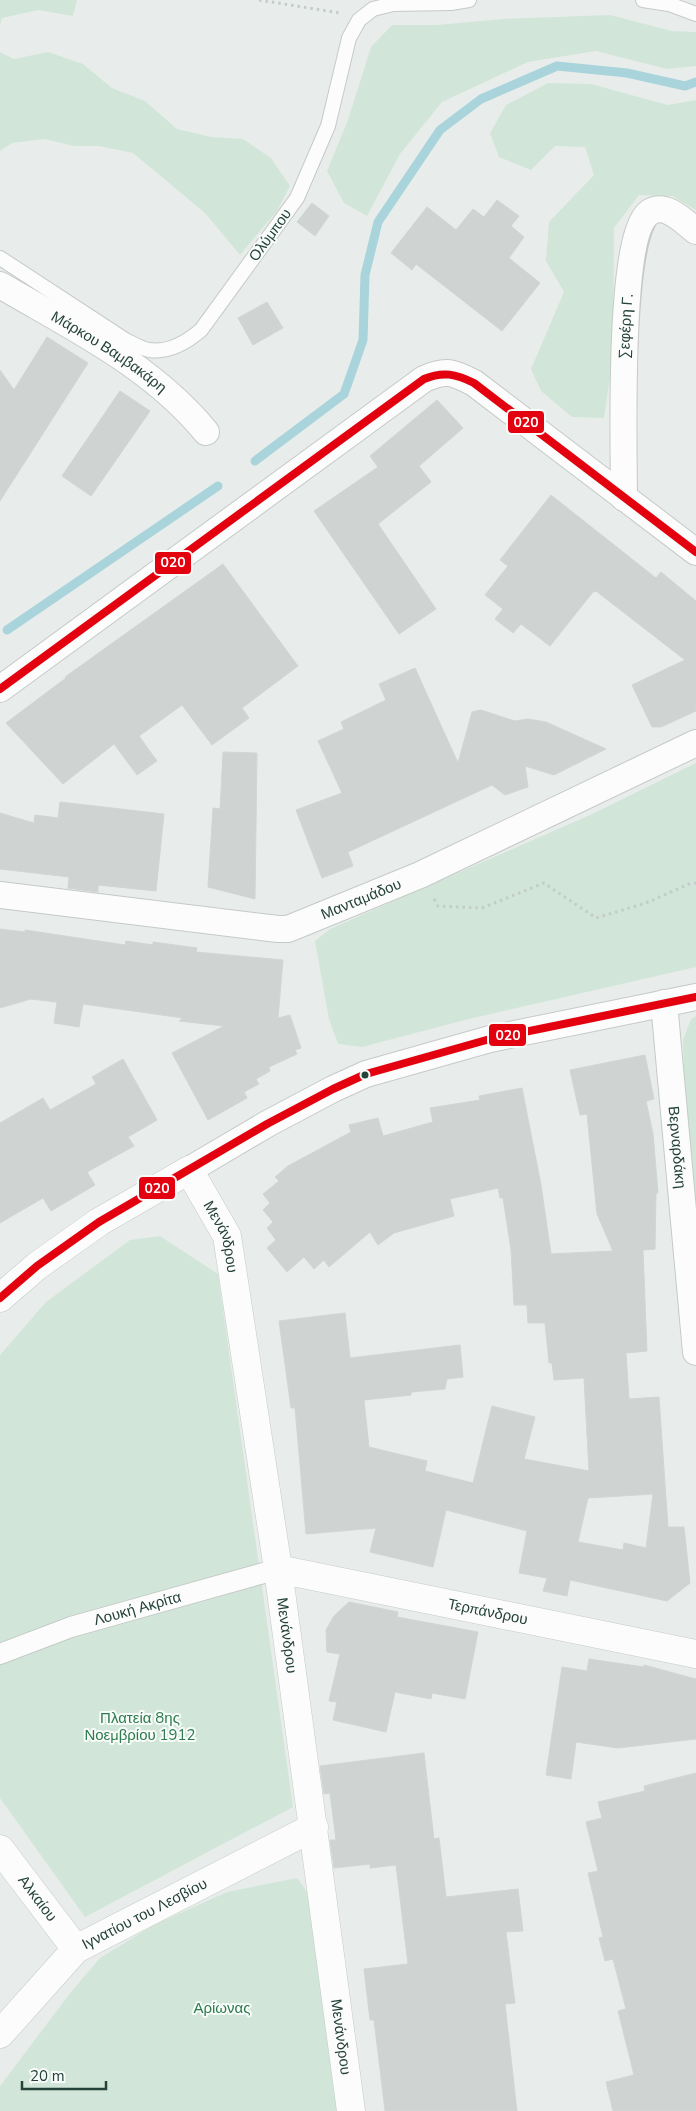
<svg xmlns="http://www.w3.org/2000/svg" width="696" height="2111" font-family="'Nunito Sans',sans-serif">
<style>
.green{fill:#d1e6d8}
.lines{fill:none;stroke-linecap:round;stroke-linejoin:round}
.stream{stroke:#a9d4db;stroke-width:9}
.building{fill:#cfd4d2;stroke:#d1d6d4;fill-rule:evenodd}
.service-casing{stroke:#c5cac8;stroke-width:16}
.pedestrian-casing{stroke:#c5cac8;stroke-width:22}
.minor-casing{stroke:#c5cac8;stroke-width:28}
.tertiary-casing{stroke:#c5cac8;stroke-width:29}
.path{stroke:#c3ccca;stroke-width:3;stroke-dasharray:2.5 4;stroke-linecap:butt}
.service{stroke:#fcfcfc;stroke-width:14}
.pedestrian{stroke:#fcfcfc;stroke-width:20}
.minor{stroke:#fcfcfc;stroke-width:26}
.tertiary{stroke:#fcfcfc;stroke-width:28}
.bus-1-casing{stroke:#f7fbf9;stroke-width:11}
.bus-1{stroke:#e3000f;stroke-width:8}
.bus-dot{fill:#24423a;stroke:#f7fbf9;stroke-width:2}
.labels{text-anchor:middle;dominant-baseline:central;stroke-width:4;stroke-linejoin:round;paint-order:stroke}
.street-label{font-size:15px;fill:#24423a;stroke:#f7fbf9}
.park-label{font-size:15px;fill:#2d7a4b;stroke:#f7fbf9}
.line-badge{stroke:#f7fbf9;stroke-width:2}
.badge-label{font-size:14px;text-anchor:middle;font-weight:bold;fill:#fff}
</style>
<rect width="100%" height="100%" fill="#e8edeb"/>
<g class="green">
<path d="M0,0H77L73,16L38,10L2,18L0,26Z"/>
<path d="M610,15L672,31L696,32V66L667,69L596,51L528,62L442,102L400,154L367,216L344,203L327,171L348,120L371,47L392,25H437L503,19Z"/>
<path d="M0,52L14,59L48,52L83,64L112,88L145,101L177,129L211,137L243,139L271,158L290,186L277,211L240,255L205,213L133,153L99,146H74L45,139L12,143L0,151Z"/>
<path d="M548,83L591,84L668,105L696,100V210L672,196L639,195L614,228L613,357L604,418L572,417L541,391L531,369L564,292L546,261L549,222L594,175L585,147L555,146L531,170L499,157L490,133L506,105Z"/>
<path d="M696,763V967L469,1019L362,1047L338,1044L329,1019L315,941L330,929L590,815Z"/>
<path d="M696,1016V1210L688,1190L683,1040L691,1019Z"/>
<path d="M160,1236L218,1274L293,1807L85,1917L0,1798V1355L46,1302L130,1240Z"/>
<path d="M297,1878L313,1900L342,2111H0V2086L71,1992L100,1958L154,1925L227,1892Z"/>
</g>
<g class="lines">
<g class="stream">
<path d="M255,461L344,394L363,340L365,275L378,222L440,130L481,99L557,66L627,73L685,86L696,82"/>
<path d="M7,630L218,486"/>
</g>
</g>
<g class="building">
<path d="M497,200L519,216L511,226L524,237L509,258L540,283L502,331L416,264L412,270L391,253L427,207L456,230L473,209L484,217Z"/>
<path d="M312,203L329,216L315,236L297,222Z"/>
<path d="M267,302L283,328L253,345L238,318Z"/>
<path d="M47,337L88,363L0,501V370L14,390Z"/>
<path d="M120,391L150,411L91,496L62,476Z"/>
<path d="M437,400L463,428L419,466L431,482L378,524L436,609L399,634L314,511L378,467L370,456Z"/>
<path d="M551,495L656,578L661,572L696,601V711L661,727H652L632,685L685,660L596,591L593,592L550,646L521,624L513,633L495,619L503,609L485,595L508,566L500,560Z"/>
<path d="M223,564L298,666L242,708L249,718L212,745L182,705L139,736L157,761L137,775L114,744L63,784L6,723L66,678L65,677Z"/>
<path d="M415,668L458,763L472,712L481,710L515,721L528,719L546,722L606,749L554,775L525,766L528,787L505,795L492,785L348,852L353,866L322,878L296,810L342,793L318,741L344,729L341,722L386,700L379,684Z"/>
<path d="M223,752L257,753L255,899L208,887L213,808L220,809Z"/>
<path d="M60,802L164,814L156,891L98,885V892L68,888L69,877L0,869V813L34,823L35,815L58,818Z"/>
<path d="M0,929L25,932V930L125,945L126,941L153,945V942L197,948L196,952L283,960L278,1018L290,1015L301,1048L295,1050L297,1054L269,1067L270,1071L256,1079L259,1084L244,1092L247,1098L208,1120L172,1053L224,1026L179,1021L183,1018L83,1004L79,1027L54,1023L57,1002L31,999L0,1008Z"/>
<path d="M645,1055L654,1099L646,1101L653,1134L658,1193H656L655,1249L643,1250L647,1351L626,1353L629,1399L659,1397L668,1527H684L690,1583L667,1601L570,1580L567,1596L543,1591L547,1578L519,1573L527,1531L446,1510L433,1567L370,1552L376,1528L306,1534L295,1408H291L279,1321L345,1313L350,1358L460,1345L463,1377L447,1379L445,1389L411,1392V1395L364,1400L369,1447L427,1461L425,1471L473,1483L492,1406L535,1417L524,1459L589,1471L584,1378L554,1380L552,1363H549L545,1323H528L527,1305H514L511,1250L503,1198H500L498,1188L450,1199L454,1216L394,1233L378,1245L370,1232L329,1267L324,1260L314,1269L304,1257L287,1272L267,1248L276,1240L267,1228L273,1222L263,1210L270,1203L263,1194L279,1181L275,1177L288,1166L351,1132L349,1125L378,1118L383,1136L433,1122L430,1108L480,1100L479,1096L522,1088L541,1185L551,1254L613,1251L597,1214L587,1114L580,1115L570,1070ZM653,1494L646,1548L624,1543L623,1550L578,1542L588,1498Z"/>
<path d="M123,1059L157,1120L128,1137L134,1146L87,1172L95,1185L51,1211L43,1198L0,1223V1123L43,1098L50,1110L96,1084L92,1077Z"/>
<path d="M349,1602L398,1612L397,1617L478,1632L465,1699L432,1693L431,1699L395,1692L386,1732L333,1720L337,1702L329,1701L340,1654L327,1652L326,1630L334,1616Z"/>
<path d="M589,1659L644,1667V1665L696,1679V1739L618,1748L576,1742L571,1779L546,1775L562,1667L587,1671Z"/>
<path d="M424,1753L434,1839L439,1838L446,1897L518,1889L523,1931L506,1932L515,2003L505,2004L517,2111H385L374,2020H370L364,1969L408,1964L396,1865L370,1868V1864L334,1868L330,1840H336L330,1793L324,1794L320,1766Z"/>
<path d="M696,1773V2111H613L606,2082L634,2075L618,2011L626,2009L613,1959L605,1961L599,1938L603,1937L588,1873L598,1871L586,1822L602,1818L598,1802L645,1791L644,1786Z"/>
</g>
<g class="lines">
<g class="service-casing">
<g id="service">
<path d="M643,0L669,4L696,14"/>
<path d="M0,258L127,341C134,344 142,349 149,350C169,353 187,342 201,330L297,198L328,126L349,38L359,20L373,9L393,4L451,3L469,0"/>
</g>
</g>
<g class="pedestrian-casing">
<g id="pedestrian">
<path id="s1" d="M0,1654L71,1627L278,1569"/>
</g>
</g>
<g class="minor-casing">
<g id="minor">
<path id="s2" d="M0,285C73,328 151,365 206,432"/>
<path id="s3" d="M624,498C624,453 617,233 650,212C666,202 684,222 696,231"/>
<path d="M0,689L424,379C446,369 453,372 474,383L696,552"/>
<path id="s4" d="M0,895L278,929H288L420,875L696,743"/>
<path id="s5" d="M664,1003L696,1352"/>
<path d="M189,1170L267,1124L333,1089L366,1074L490,1039L696,997"/>
</g>
</g>
<g class="tertiary-casing">
<g id="tertiary">
<path id="s6" d="M0,1298L37,1266L99,1222L189,1170L227,1236L278,1569L351,2111"/>
<path id="s7" d="M278,1569L696,1654"/>
<path id="s8" d="M0,1849L76,1949"/>
<path id="s9" d="M0,2034L76,1949L314,1827"/>
</g>
</g>
<g class="path">
<path d="M259,0L340,13"/>
<path d="M434,899L438,906L482,908L544,883L596,918L646,903L689,884L696,883"/>
</g>
<use href="#service" class="service"/>
<use href="#pedestrian" class="pedestrian"/>
<use href="#minor" class="minor"/>
<use href="#tertiary" class="tertiary"/>
<g class="bus-1-casing">
<g id="bus-1">
<path d="M0,689L424,379C443,371 456,374 474,383L696,552"/>
<path d="M0,1298L37,1266L99,1222L267,1124L333,1089L366,1074L490,1039L696,997"/>
</g>
</g>
<use href="#bus-1" class="bus-1"/>
</g>
<circle class="bus-dot" cx="365" cy="1075" r="4.5"/>
<g class="labels">
<g class="street-label">
<text transform="translate(270 235) rotate(-54)">Ολύμπου</text>
<text stroke="none"><textPath href="#s3" startOffset="172">Σεφέρη Γ.</textPath></text>
<text stroke="none"><textPath href="#s2" startOffset="128">Μάρκου Βαμβακάρη</textPath></text>
<text stroke="none"><textPath href="#s4" startOffset="369">Μανταμάδου</textPath></text>
<text stroke="none"><textPath href="#s5" startOffset="145">Βερναρδάκη</textPath></text>
<text stroke="none"><textPath href="#s6" startOffset="304">Μενάνδρου</textPath></text>
<text stroke="none"><textPath href="#s1" startOffset="145">Λουκή Ακρίτα</textPath></text>
<text stroke="none"><textPath href="#s7" startOffset="214">Τερπάνδρου</textPath></text>
<text stroke="none"><textPath href="#s6" startOffset="709">Μενάνδρου</textPath></text>
<text stroke="none"><textPath href="#s8" startOffset="62">Αλκαίου</textPath></text>
<text stroke="none"><textPath href="#s9" startOffset="191">Ιγνατίου του Λεσβίου</textPath></text>
<text stroke="none"><textPath href="#s6" startOffset="1114">Μενάνδρου</textPath></text>
</g>
<g class="park-label">
<text x="140" y="1718">Πλατεία 8ης<tspan x="140" dy="17">Νοεμβρίου 1912</tspan></text>
<text x="222" y="2008">Αρίωνας</text>
</g>
</g>
<g class="line-badge">
<rect x="507" y="410" width="38" height="24" rx="5" fill="#e3000f"/>
<rect x="154" y="551" width="38" height="24" rx="5" fill="#e3000f"/>
<rect x="488" y="1023" width="39" height="24" rx="5" fill="#e3000f"/>
<rect x="138" y="1176" width="38" height="24" rx="5" fill="#e3000f"/>
</g>
<g class="badge-label">
<text x="526" y="427">020</text>
<text x="173" y="567">020</text>
<text x="508" y="1040">020</text>
<text x="157" y="1193">020</text>
</g>
<path d="M22 2081v8h84v-8" fill="none" stroke="#24423a" stroke-width="2.5"/>
<text x="30" y="2081" font-size="15" fill="#24423a" stroke="#f7fbf9" stroke-width="4" paint-order="stroke">20 m</text>
</svg>
